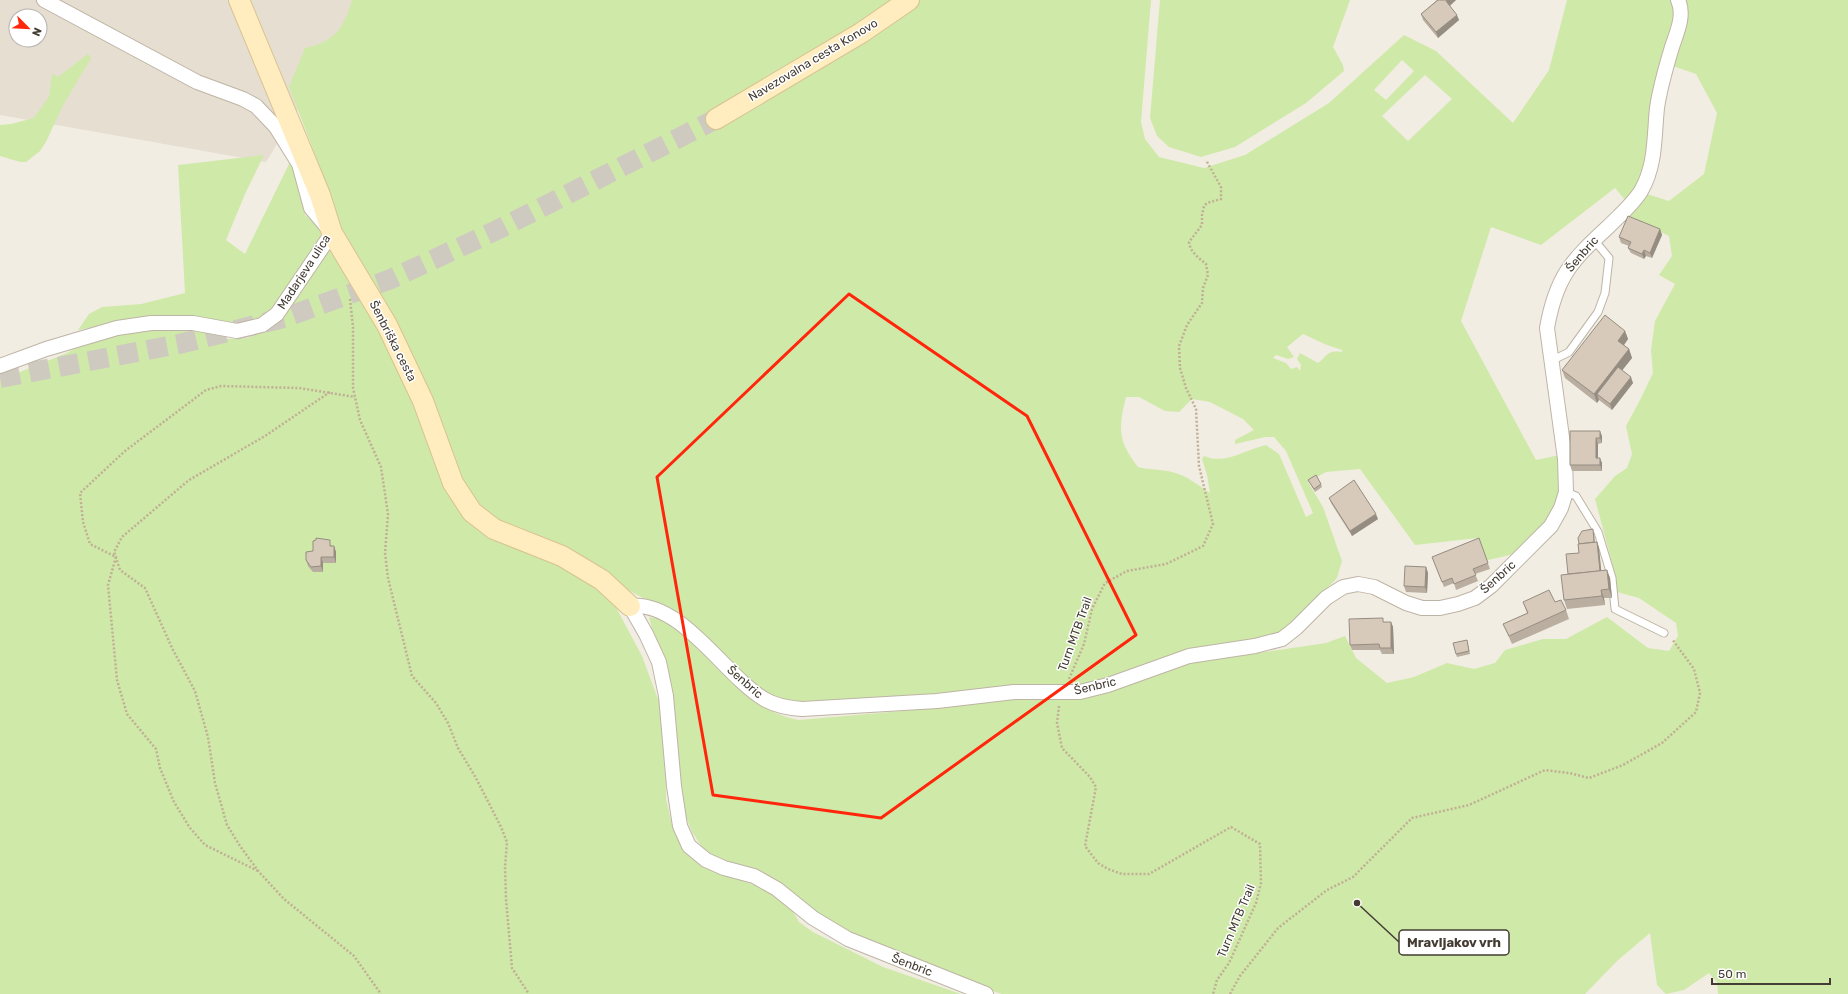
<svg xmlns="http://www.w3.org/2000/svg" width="1848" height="994" font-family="Rubik,sans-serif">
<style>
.residential{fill:#e6ded0;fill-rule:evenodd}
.green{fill:#cfe9a8;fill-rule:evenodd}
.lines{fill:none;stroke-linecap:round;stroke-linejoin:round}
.secondary-tunnel{stroke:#cfcabf;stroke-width:20;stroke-dasharray:20 10;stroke-linecap:butt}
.lane-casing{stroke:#beb4a5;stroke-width:9}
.street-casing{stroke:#beb4a5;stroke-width:16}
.secondary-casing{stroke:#d8c291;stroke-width:22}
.path{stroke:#c0af95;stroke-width:2.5;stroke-dasharray:2 2;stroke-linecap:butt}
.lane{stroke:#fff;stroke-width:7}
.street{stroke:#fff;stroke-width:14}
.secondary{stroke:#ffedbf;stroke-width:20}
.wall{fill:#b9aea0}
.shaded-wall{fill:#968d82}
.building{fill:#d7caba;stroke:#968d82}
.marked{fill:none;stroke:#ff260c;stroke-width:3;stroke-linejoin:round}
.labels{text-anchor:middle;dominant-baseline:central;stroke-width:3;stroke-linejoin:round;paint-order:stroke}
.street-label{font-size:12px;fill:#443c33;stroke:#fff}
.leader{fill:none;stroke:#443c33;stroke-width:1.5}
.callout-dot{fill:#443c33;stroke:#fff;stroke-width:1.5}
.callout{fill:#fff;stroke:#443c33;stroke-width:1.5}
.callout-label{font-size:13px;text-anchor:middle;font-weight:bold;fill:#443c33}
</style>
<rect width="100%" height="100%" fill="#f2ede2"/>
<path class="residential" d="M0,0H365L266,162L0,115ZM16,16H40V40H16Z"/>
<g class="green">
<path d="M352,0H1151L1141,122L1145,139L1159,157L1204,168L1245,155L1329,103L1404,35L1436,51L1513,123L1549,70L1567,0H1674L1677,10L1652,141L1639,186L1626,201L1615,188L1541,245L1491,227L1461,321L1536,460L1560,455L1561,486L1557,506L1545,525L1518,553L1484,561L1478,538L1415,545L1360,469L1326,472L1308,482L1323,507L1342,561L1337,578L1288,628L1271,637L1096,684L843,703L789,704L772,699L733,668L719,648L684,621L632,592L573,557L496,524L459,484L330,213L323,175L289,87L305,48C335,42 343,29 352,0ZM1402,60L1414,71L1386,100L1374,90ZM1425,75L1452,99L1408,141L1382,116ZM1303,334L1327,345L1342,350V352C1326,350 1328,356 1318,363L1300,353L1297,359L1301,365L1300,371L1297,367L1291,369L1286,363L1273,358L1276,355L1288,359L1294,357L1287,347ZM1126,397H1139L1165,411L1179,412L1192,399L1210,402L1243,419L1254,430L1235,440V444L1265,437H1274L1286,451L1313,513L1306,517L1279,454L1266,445C1245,450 1225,465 1204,456L1202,459L1207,475L1210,493C1198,485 1186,475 1172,472C1161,469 1149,470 1138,467C1118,441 1118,429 1126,397Z"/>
<path d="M1160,0H1350L1333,47L1343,65L1344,71L1306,103L1235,147L1201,157L1169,147L1157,136L1150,118Z"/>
<path d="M1684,0H1848V994H1718L1717,982L1709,973L1684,990L1666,994L1657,985L1650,933L1617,961L1585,994H1002L887,957L802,904L789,890L766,877L706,853L692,832L679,800L676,720L649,617C654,618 660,619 664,621C676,627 688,639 697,648C727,677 756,713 799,720L948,707L1028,695L1095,694L1191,663L1326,643L1345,636L1356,658L1387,683L1414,677L1447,663L1474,669L1495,663L1505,650L1543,639H1566L1607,617L1648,648L1669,651L1678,636L1676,623L1639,598L1617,592L1615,574L1595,499L1615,476L1627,468L1632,454L1626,426L1640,400L1653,373L1651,350L1655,321L1675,284L1659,275L1672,256L1669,236L1627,215L1644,193L1669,201L1704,174L1717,113L1696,74L1670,65Z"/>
<path d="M88,54L91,58L62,107L46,142L40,151L26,162H20L0,156V125L11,124L34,118L49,97L52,74L58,77Z"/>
<path d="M264,155L245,194L226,240L245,254L290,162L302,188L305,215L322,228L320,239L276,308L259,319L232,324L203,317L153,316L78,330L89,314L102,307L141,304L185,293L178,165Z"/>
<path d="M330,244L384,326L447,487L569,566L612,600L642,656L665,718L666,799L673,829L684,849L719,872L773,892L787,901L799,922L813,932L883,967L961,994H0V380L67,353L91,338L152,328L200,330L228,339L248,338L271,327L304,285Z"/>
</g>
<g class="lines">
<path class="secondary-tunnel" d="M0,378L179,344L284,318L391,279L497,230L716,119"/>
<g class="lane-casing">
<g id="lane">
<path d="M1551,361L1569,352L1598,312L1605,293L1609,258L1594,240"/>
<path d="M1566,492L1576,496L1598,532L1612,578L1615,609L1664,633"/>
</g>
</g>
<g class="street-casing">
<g id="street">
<path d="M0,366L46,349L117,328L151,323H193L237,331L262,325L277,314L332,233L311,208L299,164L276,127L256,106L243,99L197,82L44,0"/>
<path d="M986,994L848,939L813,918L777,889L754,876L724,868L706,860L689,846L680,826L674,786L666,696L659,662L646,634L630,606C681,600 724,675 764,699C776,706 788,708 802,709L937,701L1014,692H1080L1108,685L1189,656L1255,646L1282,639L1296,628L1326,598L1343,587L1358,584L1374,587L1406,603L1422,608H1440L1458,604L1475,598L1491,586L1551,526L1561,508L1566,492L1565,459L1547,328C1556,277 1571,261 1608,227C1619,216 1633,204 1641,191C1656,165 1654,137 1657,108C1660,87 1666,67 1672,47C1677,32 1685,15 1678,0"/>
</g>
</g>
<g class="secondary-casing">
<g id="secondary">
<path d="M239,0L320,195L332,233L387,325L423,401L453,483L472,512L494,529L562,556L602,580L630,606"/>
<path d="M716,119L861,33L909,0"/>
</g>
</g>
<g class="path">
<path d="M350,299L353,327V388L360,420L381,467L388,514L385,553L388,578L412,676L436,703L448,723L458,748L476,778L501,827L507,842L505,867L506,899L512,968L529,994"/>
<path d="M330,392L265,436L189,480L122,537L114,552L120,570L145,588L173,650L195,691L208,737L215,783L227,825L240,846L259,872L284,899L354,956L381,994"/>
<path d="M1069,679L1084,644L1092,609L1105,583L1127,571L1166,564L1203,546L1213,524L1199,466L1196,409L1186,388L1180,368L1179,346L1187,325L1202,303L1203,288L1208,275L1206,264C1199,258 1190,252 1189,242L1202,225V215L1204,206L1207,203L1221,199V187L1206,160"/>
<path d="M1059,706L1057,723L1062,748L1090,777L1096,787L1085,846L1098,863L1108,869L1122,874H1149L1231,827L1260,844L1261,883L1256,903L1229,963L1217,980L1213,994"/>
<path d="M258,871L205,845L190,828L174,802L160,768L156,749L127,714L117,680L108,585L116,557L90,544L83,522L80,493L125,451L206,390L221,386L299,388L355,397"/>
<path d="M1230,994L1240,976L1278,928L1327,890L1353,877L1412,818L1469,805L1545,770L1569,773L1589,778L1623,765L1662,743L1696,712L1700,693L1694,669L1672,639"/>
</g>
<use href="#lane" class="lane"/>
<use href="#street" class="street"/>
<use href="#secondary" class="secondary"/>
</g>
<g class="wall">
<path d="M1437,0H1456L1450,6L1459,20L1438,38L1423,20L1421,14Z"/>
<path d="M1660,229L1662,235L1652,258L1646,256L1644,259L1631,253L1628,248L1629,246L1621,243L1619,237Z"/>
<path d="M1625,331L1628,339L1624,345L1629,349L1632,358L1622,370L1633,383L1612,410L1599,400L1597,403L1565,378L1562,370Z"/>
<path d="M1570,431L1602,436V443L1598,444V458L1602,463V471H1572L1570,465Z"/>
<path d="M1308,480L1321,484L1322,487L1315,492Z"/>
<path d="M1329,498L1378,519L1352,536L1331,503Z"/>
<path d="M1594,532L1595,542H1597L1599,548L1601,571L1607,570L1610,578L1612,598H1604L1605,605L1567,609L1564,600L1568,574L1579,553V544Z"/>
<path d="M1479,538L1490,569L1475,574L1478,581L1456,590L1454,583L1444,587L1432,557Z"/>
<path d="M332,545V546H334L336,552V563H323V572H313L308,566L306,560L313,551Z"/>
<path d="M1426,567L1428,573L1427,593L1406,592L1404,586Z"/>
<path d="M1523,602H1555L1566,610L1569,619L1512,644L1503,624L1527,613Z"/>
<path d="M1384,622H1391L1393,627L1394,654H1382L1380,650H1352L1350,645Z"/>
<path d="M1467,640L1470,654L1457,657L1456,654Z"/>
</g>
<g class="shaded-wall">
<path d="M1448,0H1456L1448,7L1446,1Z"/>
<path d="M1457,15L1459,20L1438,38L1436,32Z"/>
<path d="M1660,229L1662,235L1652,258L1650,253Z"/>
<path d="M1644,250L1646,256L1644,259L1642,254Z"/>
<path d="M1625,331L1628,339L1621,349L1618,341Z"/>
<path d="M1629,349L1632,358L1601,397L1597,394L1599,400L1597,403L1594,394Z"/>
<path d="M1631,377L1633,383L1612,410L1610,404Z"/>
<path d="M1600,431L1602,436V443L1600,438Z"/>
<path d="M1596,438L1598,444V464L1596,458Z"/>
<path d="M1600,458L1602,463V471L1600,465Z"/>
<path d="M1376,514L1378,519L1352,536L1350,531Z"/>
<path d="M1597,542L1599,548L1602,579L1600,574Z"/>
<path d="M334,546L336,552V563L334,557Z"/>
<path d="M321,557L323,563V572L321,566Z"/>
<path d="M1426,567L1428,573L1427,593L1425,587Z"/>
<path d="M1607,570L1610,578L1612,598L1609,589Z"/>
<path d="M1601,590L1604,598L1605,605L1602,596Z"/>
<path d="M1391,622L1393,627L1394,654L1391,648Z"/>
</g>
<g class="building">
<path d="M1438,0H1448L1446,1L1457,15L1436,32L1421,14Z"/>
<path d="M1628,216L1660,229L1650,253L1644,250L1642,254L1628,248L1631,242L1619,237Z"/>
<path d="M1605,315L1625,331L1618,341L1629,349L1594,394L1562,370Z"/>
<path d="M1618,367L1631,377L1610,404L1597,394Z"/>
<path d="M1570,431H1600V438H1596V458H1600V465H1570Z"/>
<path d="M1316,475L1321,484L1314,489L1308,480Z"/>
<path d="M1354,480L1376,514L1350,531L1329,498Z"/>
<path d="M1593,529L1594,542L1579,544L1578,538L1582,531Z"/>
<path d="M316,538L330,540V546H334V557H321V566L311,567L306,560V552L313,551V541L316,540Z"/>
<path d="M1479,538L1488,563L1473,569L1476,575L1454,584L1452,578L1442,582L1432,557Z"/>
<path d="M1597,542L1600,571L1568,574L1566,554L1579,553L1578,544Z"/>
<path d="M1405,566L1426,567L1425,587L1404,586Z"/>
<path d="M1607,570L1609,589L1601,590L1602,596L1564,600L1561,575Z"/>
<path d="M1549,590L1555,602L1561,600L1566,610L1509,636L1503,624L1528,613L1523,602Z"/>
<path d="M1383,618V622H1391V648H1380L1379,644L1350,645L1349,619Z"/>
<path d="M1467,640L1469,651L1456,654L1453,643Z"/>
</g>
<path class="marked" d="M849,294L1027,416L1136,635L881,818L713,795L657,477Z"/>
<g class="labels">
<g class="street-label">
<text transform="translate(813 60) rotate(-31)">Navezovalna cesta Konovo</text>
<text transform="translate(1582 254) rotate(-49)">Šenbric</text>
<text transform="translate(304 272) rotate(-57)">Madarjeva ulica</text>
<text transform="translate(393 341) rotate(63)">Šenbriška cesta</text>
<text transform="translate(1498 577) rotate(-42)">Šenbric</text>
<text transform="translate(1075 634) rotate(-70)">Turn MTB Trail</text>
<text transform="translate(745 682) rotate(41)">Šenbric</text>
<text transform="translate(1095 686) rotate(-13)">Šenbric</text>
<text transform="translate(1236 921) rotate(-67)">Turn MTB Trail</text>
<text transform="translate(912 965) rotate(21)">Šenbric</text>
</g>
</g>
<path class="leader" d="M1357 903L1399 942"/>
<circle class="callout-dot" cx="1357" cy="903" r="4"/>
<rect class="callout" x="1399" y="930" width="110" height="25" rx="4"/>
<g class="callout-label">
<text x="1454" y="947">Mravljakov vrh</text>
</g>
<g transform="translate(28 28) rotate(114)"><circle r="19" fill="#ffffff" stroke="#b4b1ad"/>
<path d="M0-3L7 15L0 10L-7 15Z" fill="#ff260c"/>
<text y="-6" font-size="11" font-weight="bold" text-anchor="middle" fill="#443c33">N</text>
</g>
<path d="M1712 978v6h118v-6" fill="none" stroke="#443c33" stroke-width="2"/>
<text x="1718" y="978" font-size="12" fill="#443c33" stroke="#ffffff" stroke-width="3" paint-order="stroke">50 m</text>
</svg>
